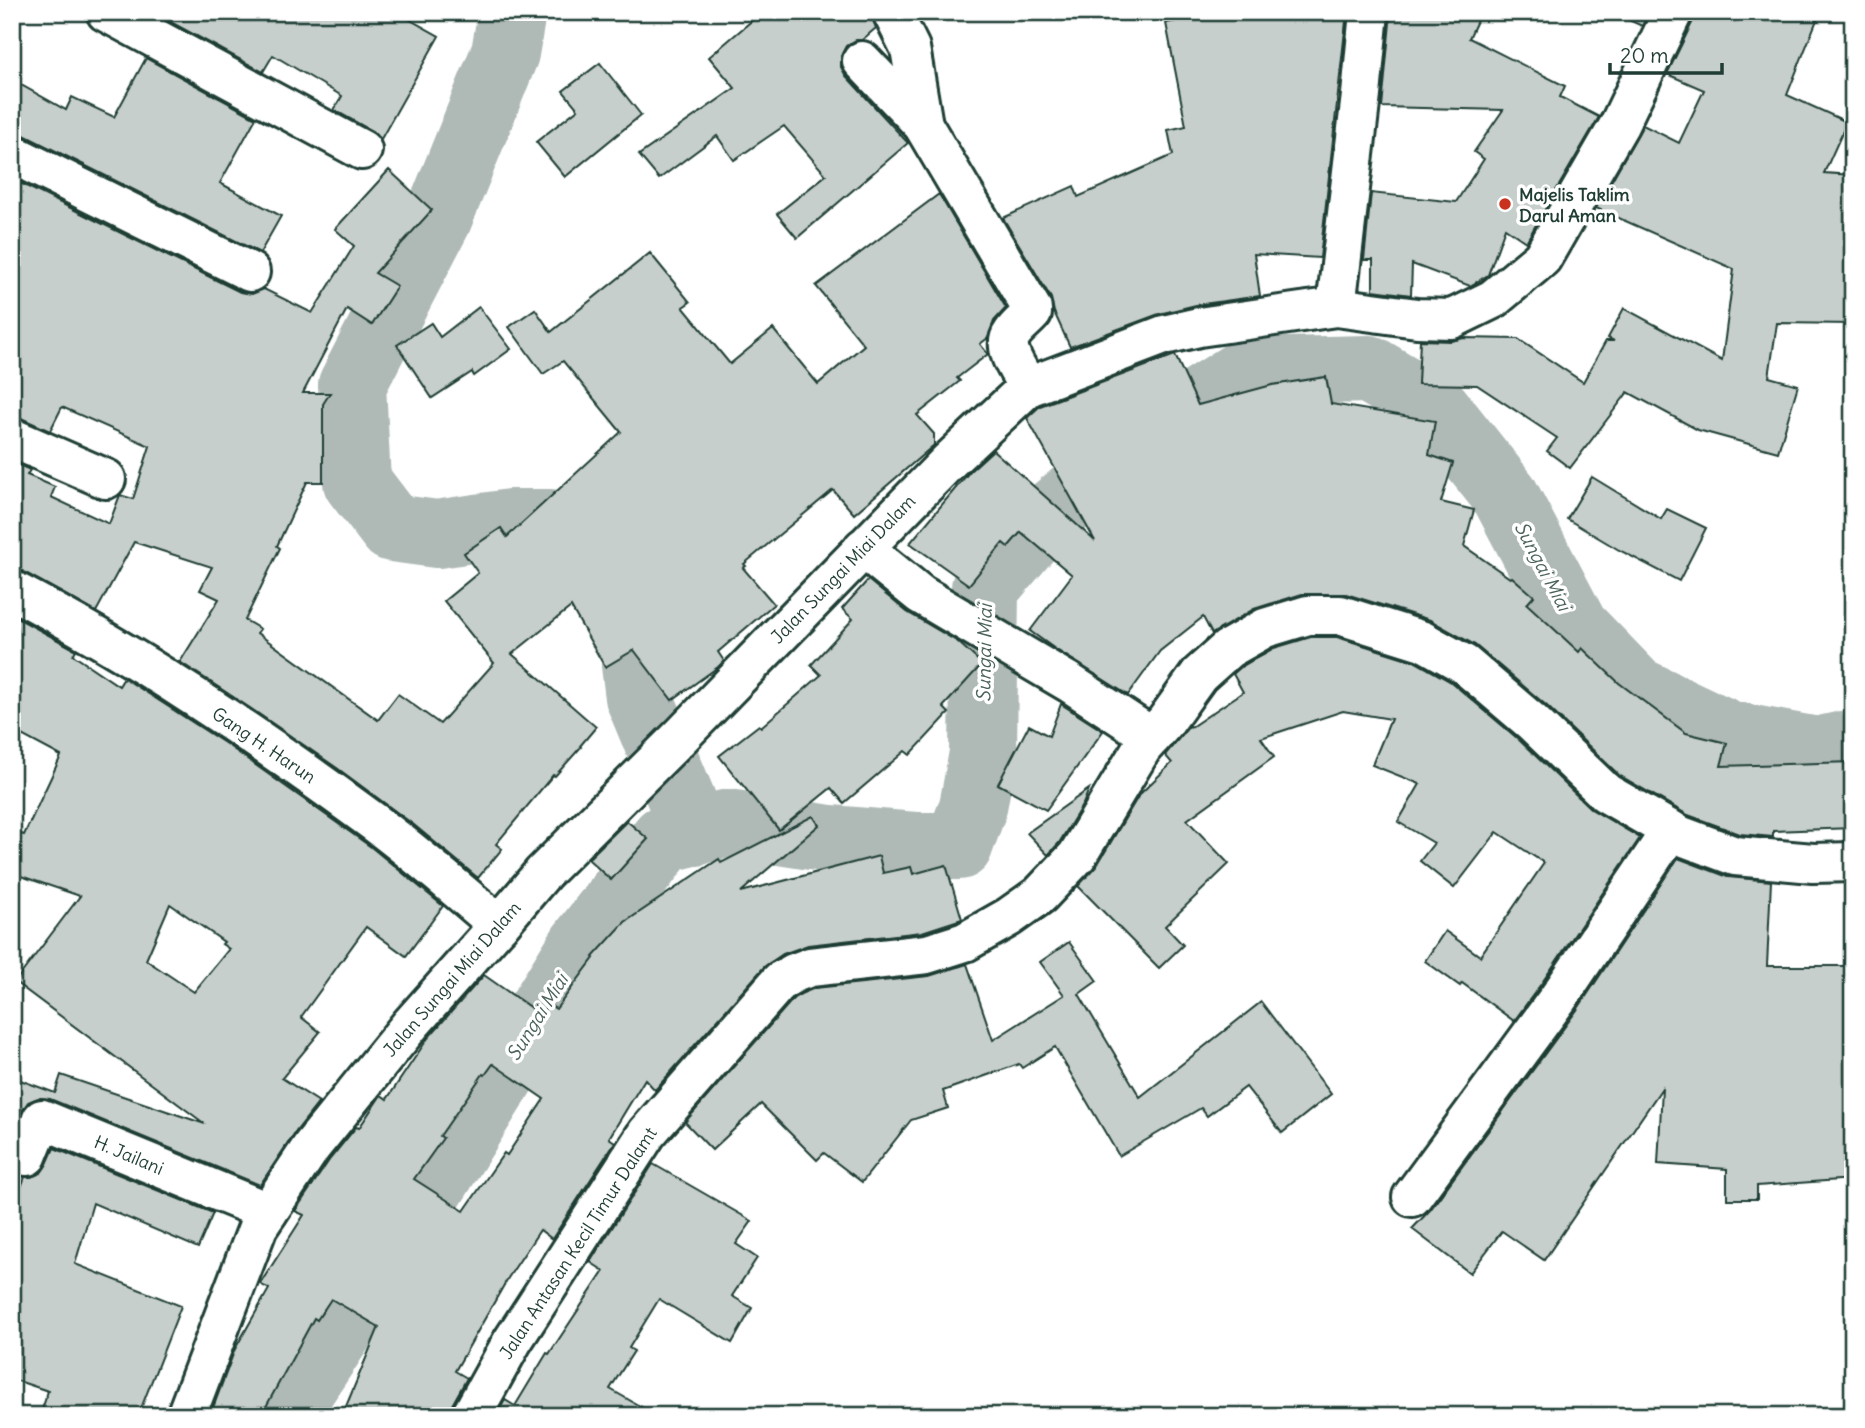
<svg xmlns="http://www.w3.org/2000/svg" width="1865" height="1428" font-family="Delius,sans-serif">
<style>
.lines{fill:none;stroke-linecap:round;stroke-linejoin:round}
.river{stroke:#afbab7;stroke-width:68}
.building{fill:#c7cfcc;stroke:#1f3d34;stroke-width:2;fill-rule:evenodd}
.minor-casing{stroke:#1f3d34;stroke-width:44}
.tertiary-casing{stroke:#1f3d34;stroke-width:44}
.minor{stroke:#fff;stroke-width:38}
.tertiary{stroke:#fff;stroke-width:38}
.poi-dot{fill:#c8321e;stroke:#fff;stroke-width:2.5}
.labels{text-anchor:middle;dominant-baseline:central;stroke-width:7;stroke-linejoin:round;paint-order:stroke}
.poi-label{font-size:18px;font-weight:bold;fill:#1f3d34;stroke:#fff;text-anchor:start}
.street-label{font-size:18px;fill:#1f3d34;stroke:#fff}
.water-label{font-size:19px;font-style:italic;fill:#4a625b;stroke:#fff}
</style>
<rect width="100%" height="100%" fill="#fff"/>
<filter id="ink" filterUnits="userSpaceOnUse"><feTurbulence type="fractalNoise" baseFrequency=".0143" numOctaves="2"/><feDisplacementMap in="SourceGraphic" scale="14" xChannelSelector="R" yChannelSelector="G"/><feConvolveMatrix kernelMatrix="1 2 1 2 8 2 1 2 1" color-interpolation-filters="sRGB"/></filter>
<g filter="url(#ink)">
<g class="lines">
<g class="river">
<path d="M512,12L505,53L438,219L352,385L357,482L392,528L437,534L511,523H551L598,578L640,643L635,665L639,697L695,832"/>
<path d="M287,1416L289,1407L384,1264L582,946L664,839L729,823L830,839L915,846H959L973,807L983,753L985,588L1040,523L1153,431L1245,372L1369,369L1437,409L1505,495L1575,628L1635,690L1730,735L1817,751L1853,743"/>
</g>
</g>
<g class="building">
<path d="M172,12H396L439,36L381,139L372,131L334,110L342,96L273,55L263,72L167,20Z"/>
<path d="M762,12H870L876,28L862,40H856L846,46L841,56V67L846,76L908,143L797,238L777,214L826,175L784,126L734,160L717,136L659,179L639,155L735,88L709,57Z"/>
<path d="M1222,12H1347L1320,258L1254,254L1260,296L1196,305L1159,314L1070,347L1054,312L1051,298L1003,218L1074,186L1078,197L1173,155L1168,130L1186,126L1166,23Z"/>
<path d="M1391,12H1481L1469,38L1565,86L1560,97L1599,117L1526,242L1505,228L1488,275L1470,286L1412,264L1411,295L1373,290V260H1364L1371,193L1456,202L1484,159L1474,152L1503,110L1382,107Z"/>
<path d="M1611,12H1649L1642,26Z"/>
<path d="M1695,12H1820L1787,95L1847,122L1824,173L1853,175V324L1777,323L1769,377L1798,385L1778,452L1698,430L1628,392L1570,468L1547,451L1557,438L1477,385L1418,384L1420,340L1451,341L1464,338L1518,339L1583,382L1606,341H1614L1608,338L1624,308L1722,361L1734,269L1596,208L1643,125L1679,143L1704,90L1667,74L1693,21Z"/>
<path d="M146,58L256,118L220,183L281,216L260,253L22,134L12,132V80L66,110L72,97L114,117Z"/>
<path d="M600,63L641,115L565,177L536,142L578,109L563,91Z"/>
<path d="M389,170L432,210L375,273L397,286L372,325L347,309L303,393H330L323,404V482H307L277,546L280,548L245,620L260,629L257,633L378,720L398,694L440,724L494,663L444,601L478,573L464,553L501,528L507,537L621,432L563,361L543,374L509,327L535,309L551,332L650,253L690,302L683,307L730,364L773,329L818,384L864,345L816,286L939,194L1006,308L994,321L988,338L980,344L988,354L957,378L960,381L917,415L934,434V445L854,514L833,490L744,564L746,566L743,568L774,604L718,652L724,661L718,667L672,700L634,650L605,667L571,607L512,654L596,727L580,746L581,747L555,776L553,775L496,844L502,849L478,878L414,825L337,768L250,708L180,662L219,599L200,590L212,567L134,542L96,612L22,571L12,568V462L30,470L27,475L55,487L51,497L109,524L120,495L133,499L150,446L62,407L50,431L21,418L12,417V179L240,292L252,294L264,289L312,313L354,246L335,229Z"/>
<path d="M479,307L511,349L474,376L472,372L432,398L397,345L431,323L440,337Z"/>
<path d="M1175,355L1198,405L1272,385L1326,377L1331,404L1435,421L1429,455L1453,463L1441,502L1474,510L1464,546L1510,578L1512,577L1534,596L1527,604L1579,652L1582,648L1619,683L1686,733L1727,743L1721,766L1853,762V828L1773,831V837L1740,834L1688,815L1619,775L1547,706L1475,645L1430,620L1346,594H1302L1254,609L1212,634L1203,617L1160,651L1128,695L1055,649L1030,631L1072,575L1021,532L1008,547L1003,543L969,585L910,543L970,471L993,450L1095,541L1027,418L1040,406Z"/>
<path d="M1592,477L1661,519L1667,509L1706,528L1679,581L1619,550L1567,519Z"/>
<path d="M868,580L907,612L958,642L982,664L943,707L949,713L910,755L905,751L844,803L831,788L779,830L719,756L759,725L761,727L821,675L811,665L853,619L842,609Z"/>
<path d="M12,615L76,650L73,655L119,686L124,678L226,744L371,847L443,906L406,956L366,927L301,1017L320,1032L282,1078L319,1102L294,1134L260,1185L50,1099L38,1098L28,1102L22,1111L14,1129H12V1077L55,1093L61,1075L205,1124L15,982L80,896L12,873V831L24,835L61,756L12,730ZM170,904L224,942L222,944L229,949L194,992L146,960Z"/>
<path d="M1311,637H1337L1414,661L1451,682L1517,738L1591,809L1640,838L1541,984L1514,1021L1462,983L1460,986L1425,961L1445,931L1480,956L1544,863L1497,832L1454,888L1420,861L1434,843L1398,822L1420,784L1372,765L1391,719L1343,711L1261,738L1274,757L1187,820L1229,864L1165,926L1183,945L1159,968L1078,886L1096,867L1139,795L1172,763L1165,755L1190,725L1191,727L1243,692L1233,674L1241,667L1274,648Z"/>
<path d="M1061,704L1103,731L1046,810L998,784L1029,725L1049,736Z"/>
<path d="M1089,789L1083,804L1059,843L1048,855L1027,833Z"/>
<path d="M813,816L819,825L741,892L879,856L883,873L911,867L913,874L946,865L962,919L922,932L808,945L783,954L764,967L655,1090L645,1079L609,1138L615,1142L552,1239L540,1230L508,1278L455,1371L467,1378L452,1405L449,1416H342L379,1327L331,1299L317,1320L314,1318L261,1416H210L235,1349L269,1289L260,1284L304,1215L295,1211L330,1159L356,1127L359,1128L381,1095L387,1099L428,1038L484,975L541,1015L548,1004L556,1009L594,958L593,957L625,922L719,859L721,863ZM493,1064L544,1099L507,1155L504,1153L464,1211L414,1179L443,1138L440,1136L483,1074L485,1075Z"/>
<path d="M627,821L648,839L611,880L588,859Z"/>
<path d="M1678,858L1728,877L1771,881L1767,966H1853V1179L1757,1186V1199H1727V1169L1658,1164L1662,1088L1544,1260L1502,1231L1470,1273L1412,1229L1430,1210L1577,1010Z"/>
<path d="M1069,942L1097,981L1079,994L1140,1097L1261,1002L1331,1094L1282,1133L1246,1087L1207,1116L1201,1108L1119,1156L1055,1047L1022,1068L1019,1064L943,1091L948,1108L911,1120L862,1182L824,1153L817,1160L761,1104L712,1150L685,1122L794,998L803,993L815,988L929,976L967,964L993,1040L1064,995L1040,962Z"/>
<path d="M54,1148L213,1213L198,1248L93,1203L75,1264L181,1306L138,1416H40L48,1391L12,1379V1210L25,1177H31L41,1173L47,1164Z"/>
<path d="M653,1164L752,1221L736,1244L757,1258L732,1296L752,1308L732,1343L659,1299L629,1348L634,1351L610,1389L657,1416H496L505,1400L515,1406L547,1353L549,1354L604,1271L590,1262Z"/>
</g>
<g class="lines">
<g class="minor-casing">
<g id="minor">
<path d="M106,12L362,150"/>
<path d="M892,12L910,48L923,125"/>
<path d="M862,61L923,125L1032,309V313C1026,320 1017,326 1012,334C1001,349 1021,373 1028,387"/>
<path d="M12,154L250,272"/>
<path d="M1336,307L1361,95L1369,12"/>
<path d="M12,438L106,479"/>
<path d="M863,548L921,595L1070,683L1152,737"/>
<path d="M12,590C137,655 254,734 367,817C413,850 456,889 499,925"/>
<path d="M12,1150L27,1156L42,1119L268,1212"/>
<path d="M1412,1197L1559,997L1671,830"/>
<path d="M471,1416L512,1342L647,1133L780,981L794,973L810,967L927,954L965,942L1009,917L1040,895L1077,856L1142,748L1166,721L1199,675L1228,649L1265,628L1308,615H1340L1423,641L1464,664L1532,722L1606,793L1679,835L1735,856L1813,863L1853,862"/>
</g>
</g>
<g class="tertiary-casing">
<path id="tertiary" d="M186,1416L258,1227L312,1146L411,1024L499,925L543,873L682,735L949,461L1028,387L1164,335L1199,327L1336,307L1417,318L1452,319L1493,299L1542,258L1619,125L1673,12"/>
</g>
<use href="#minor" class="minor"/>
<use href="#tertiary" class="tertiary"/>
</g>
</g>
<circle class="poi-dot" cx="1505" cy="204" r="7"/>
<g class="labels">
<g class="poi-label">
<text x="1519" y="194">Majelis Taklim<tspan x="1519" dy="21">Darul Aman</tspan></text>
</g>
<g class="street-label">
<text transform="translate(843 569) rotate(-46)">Jalan Sungai Miai Dalam</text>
<text transform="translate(264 745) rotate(34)">Gang H. Harun</text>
<text transform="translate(452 979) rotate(-49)">Jalan Sungai Miai Dalam</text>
<text transform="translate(129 1155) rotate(23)">H. Jailani</text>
<text transform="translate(578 1243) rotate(-57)">Jalan Antasan Kecil Timur Dalamt</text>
</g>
<g class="water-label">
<text transform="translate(1543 566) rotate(62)">Sungai Miai</text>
<text transform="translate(984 653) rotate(-89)">Sungai Miai</text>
<text transform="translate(537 1017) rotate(-58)">Sungai Miai</text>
</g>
</g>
<rect width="1865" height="1428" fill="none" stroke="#fff" stroke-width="42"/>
<rect x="21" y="21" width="1823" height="1386" fill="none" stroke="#1f3d34" stroke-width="2.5" filter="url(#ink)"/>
<path d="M1610 63v10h112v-10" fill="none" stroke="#1f3d34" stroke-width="3.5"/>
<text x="1620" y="63" font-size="21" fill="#1f3d34" stroke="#ffffff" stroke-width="5" paint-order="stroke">20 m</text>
</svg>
